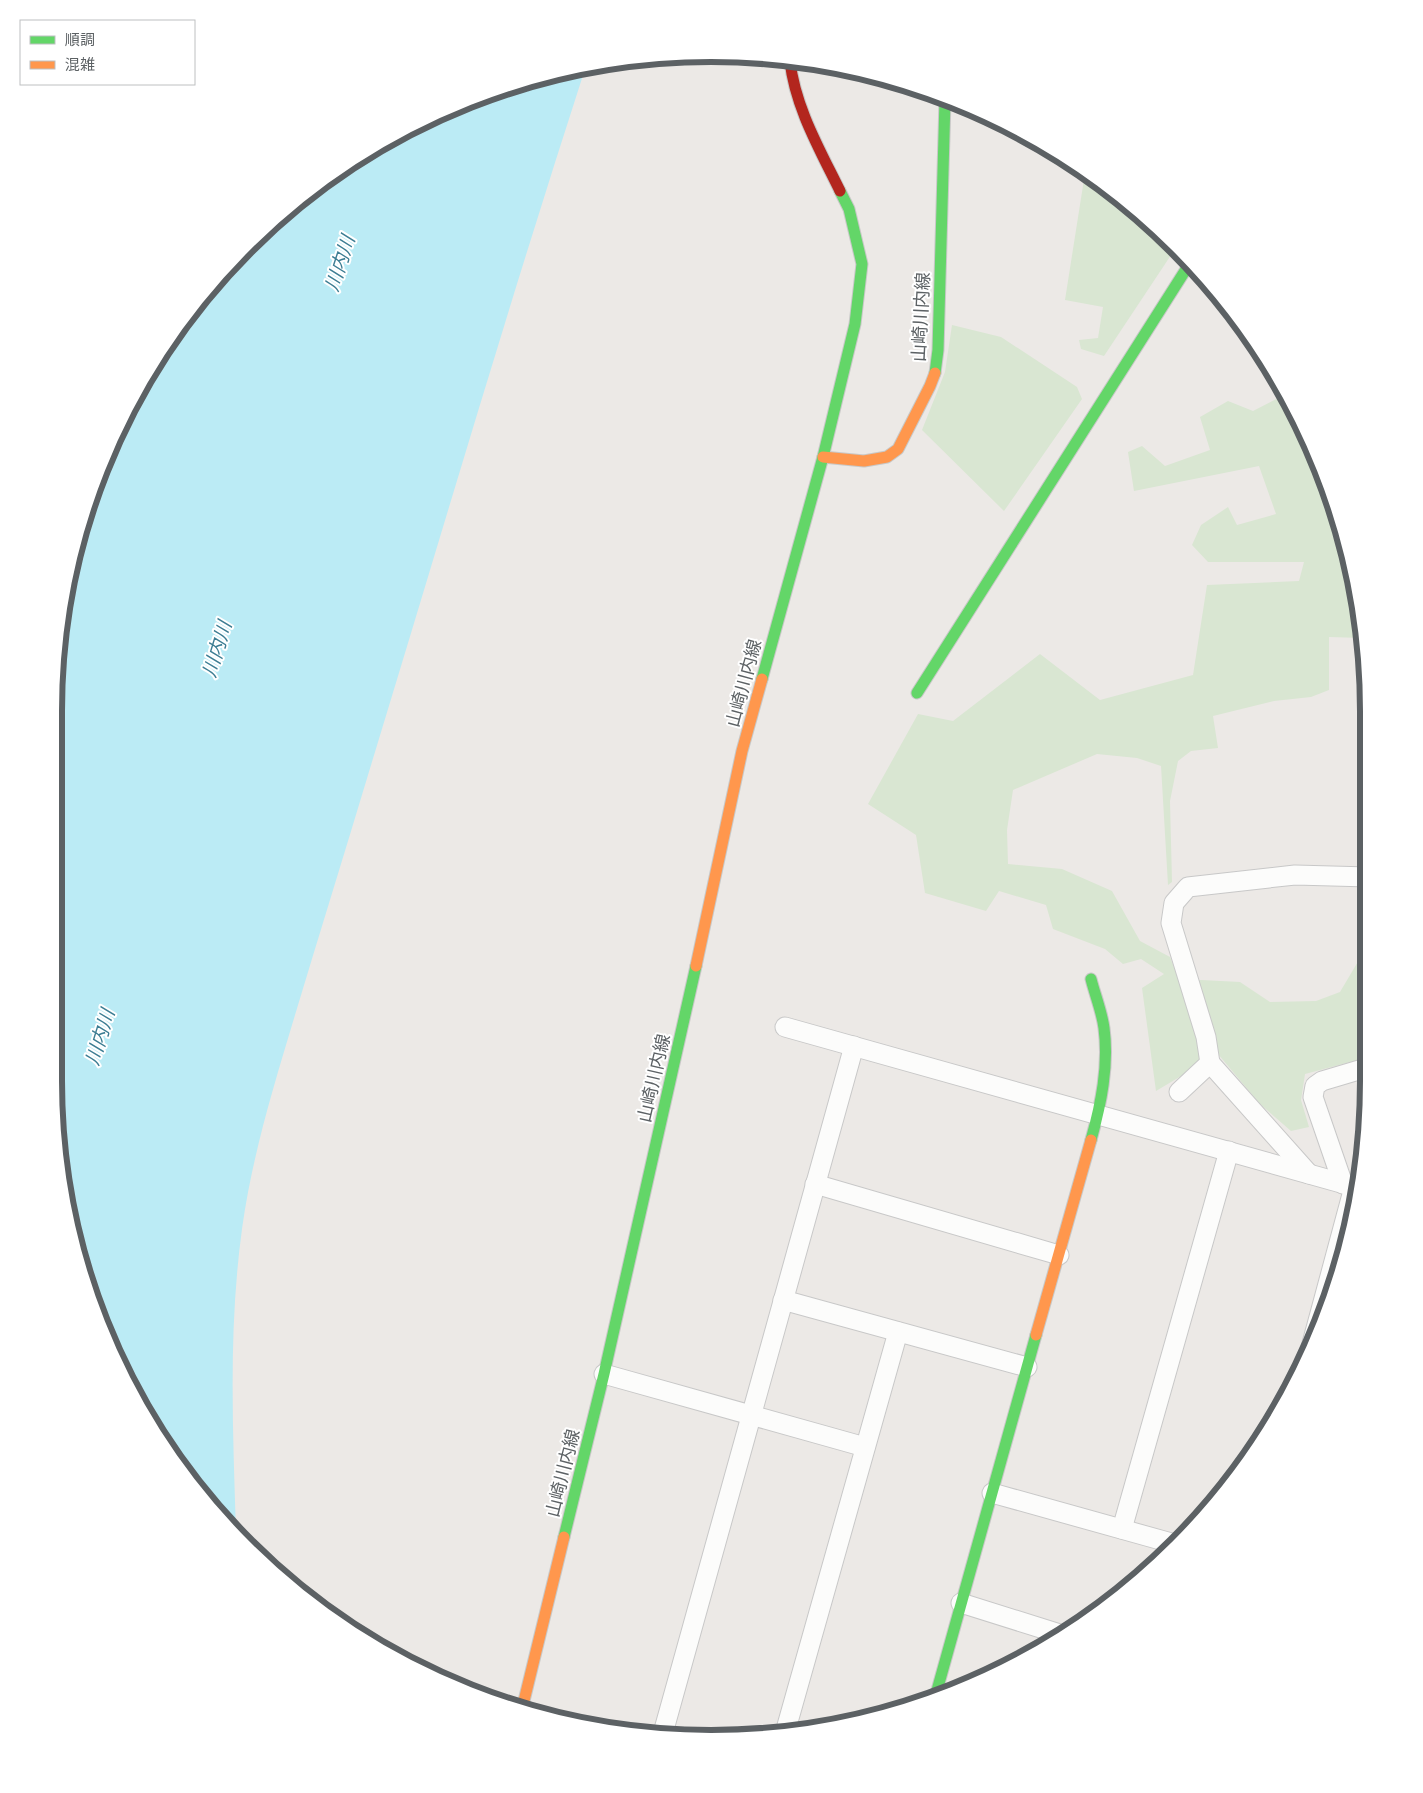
<svg xmlns="http://www.w3.org/2000/svg" width="1423" height="1793" font-family="Commissioner,'Noto Sans JP',sans-serif">
<style>
.green{fill:#d9e6d2}
.water{fill:#bbebf5}
.lines{fill:none;stroke-linecap:round;stroke-linejoin:round}
.street-casing{stroke:#c8c8c8;stroke-width:21}
.fast-casing{stroke:#c8c8c7;stroke-width:13}
.slow-casing{stroke:#c8c8c7;stroke-width:13}
.jam-casing{stroke:#c8c8c7;stroke-width:13}
.street{stroke:#fcfcfb;stroke-width:19}
.fast{stroke:#63d668;stroke-width:11}
.slow{stroke:#ff974d;stroke-width:11}
.jam{stroke:#b3261e;stroke-width:11}
.labels{text-anchor:middle;dominant-baseline:central;stroke-width:4;stroke-linejoin:round;paint-order:stroke}
.street-label{font-size:18px;fill:#5c6164;stroke:#fff}
.water-label{font-size:19px;font-style:italic;fill:#3c7d93;stroke:#fff}
.rim{fill:none;stroke:#5c6164;stroke-width:6}
</style>
<rect width="100%" height="100%" fill="#ece9e6"/>
<g class="green">
<path d="M1085,173L1112,190L1152,227L1148,234L1169,244L1175,249L1104,356L1081,349L1079,340L1098,338L1103,307L1065,300Z"/>
<path d="M952,325L1001,337L1077,387L1082,399L1004,511L922,430L945,372Z"/>
<path d="M1286,394L1334,500L1362,638L1329,637V690L1311,697L1274,701L1213,716L1218,748L1191,751L1178,761L1170,801L1172,882L1168,885L1161,766L1137,758L1097,754L1013,790L1007,830L1008,864L1062,869L1112,891L1140,941L1170,957L1180,983L1201,980L1240,982L1270,1002L1316,1001L1340,992L1369,943V1057L1305,1074L1301,1100L1309,1127L1291,1131L1259,1103L1218,1054L1156,1091L1142,988L1164,974L1141,959L1123,964L1105,949L1053,929L1046,905L999,891L986,911L925,893L916,835L868,804L918,714L953,721L1040,654L1100,700L1193,675L1207,585L1299,581L1304,562H1208L1192,545L1201,525L1228,507L1237,525L1276,514L1259,466L1134,491L1128,452L1142,446L1165,466L1210,450L1200,417L1228,401L1253,411Z"/>
</g>
<path class="water" d="M585,69C509,303 440,539 368,775C344,855 319,935 295,1015C274,1085 252,1156 242,1229C228,1331 233,1431 236,1533L142,1410L76,1251L54,1081L55,669L89,500L142,382L217,278L278,217L383,142L500,89Z"/>
<g class="lines">
<g class="street-casing">
<g id="street">
<path d="M785,1027L1359,1188"/>
<path d="M1210,1063L1309,1174"/>
<path d="M1179,1092L1210,1063L1206,1037L1171,923L1174,903L1188,887L1295,875L1369,877"/>
<path d="M815,1184L1059,1255"/>
<path d="M1343,1184L1313,1097L1315,1086L1322,1081L1369,1067"/>
<path d="M783,1300L1027,1367"/>
<path d="M1311,1347L1354,1187"/>
<path d="M604,1374L865,1447"/>
<path d="M992,1493L1175,1544"/>
<path d="M1122,1529L1229,1151"/>
<path d="M961,1603L1063,1635"/>
<path d="M786,1729L898,1332"/>
<path d="M663,1733L854,1046"/>
</g>
</g>
<g class="fast-casing">
<g id="fast">
<path d="M935,373L938,350L945,100"/>
<path d="M762,679L823,457L855,324L862,264L849,209L840,191"/>
<path d="M917,693L1190,263"/>
<path d="M1091,979C1095,995 1102,1012 1104,1028C1109,1066 1101,1104 1091,1140"/>
<path d="M564,1537L604,1374L696,966"/>
<path d="M936,1694L1036,1335"/>
</g>
</g>
<g class="slow-casing">
<g id="slow">
<path d="M823,457L864,461L887,457L898,449L930,386L935,373"/>
<path d="M696,966L742,751L762,679"/>
<path d="M1036,1335L1091,1140"/>
<path d="M522,1709L564,1537"/>
</g>
</g>
<g class="jam-casing">
<path id="jam" d="M790,61C795,107 820,150 840,191"/>
</g>
<use href="#street" class="street"/>
<use href="#fast" class="fast"/>
<use href="#slow" class="slow"/>
<use href="#jam" class="jam"/>
</g>
<g class="labels">
<g class="street-label">
<text transform="translate(920 317) rotate(-87)">山崎川内線</text>
<text transform="translate(743 683) rotate(-75)">山崎川内線</text>
<text transform="translate(653 1078) rotate(-77)">山崎川内線</text>
<text transform="translate(562 1473) rotate(-76)">山崎川内線</text>
</g>
<g class="water-label">
<text transform="translate(339 263) rotate(-72)">川内川</text>
<text transform="translate(216 649) rotate(-73)">川内川</text>
<text transform="translate(99 1037) rotate(-73)">川内川</text>
</g>
</g>
<path d="M0 0H1423V1793H0ZM711 62H711A649 649 0 0 1 1360 711V1081A649 649 0 0 1 711 1730H711A649 649 0 0 1 62 1081V711A649 649 0 0 1 711 62Z" fill="#fff" fill-rule="evenodd"/>
<path class="rim" d="M711 62H711A649 649 0 0 1 1360 711V1081A649 649 0 0 1 711 1730H711A649 649 0 0 1 62 1081V711A649 649 0 0 1 711 62Z"/>
<rect x="20" y="20" width="175" height="65" fill="#ffffff" stroke="#bec0c1"/>
<rect x="30" y="36" width="25" height="8" fill="#63d668" stroke="#bec0c1"/>
<text x="65" y="45" font-size="15" fill="#5c6164">順調</text>
<rect x="30" y="61" width="25" height="8" fill="#ff974d" stroke="#bec0c1"/>
<text x="65" y="70" font-size="15" fill="#5c6164">混雑</text>
</svg>
